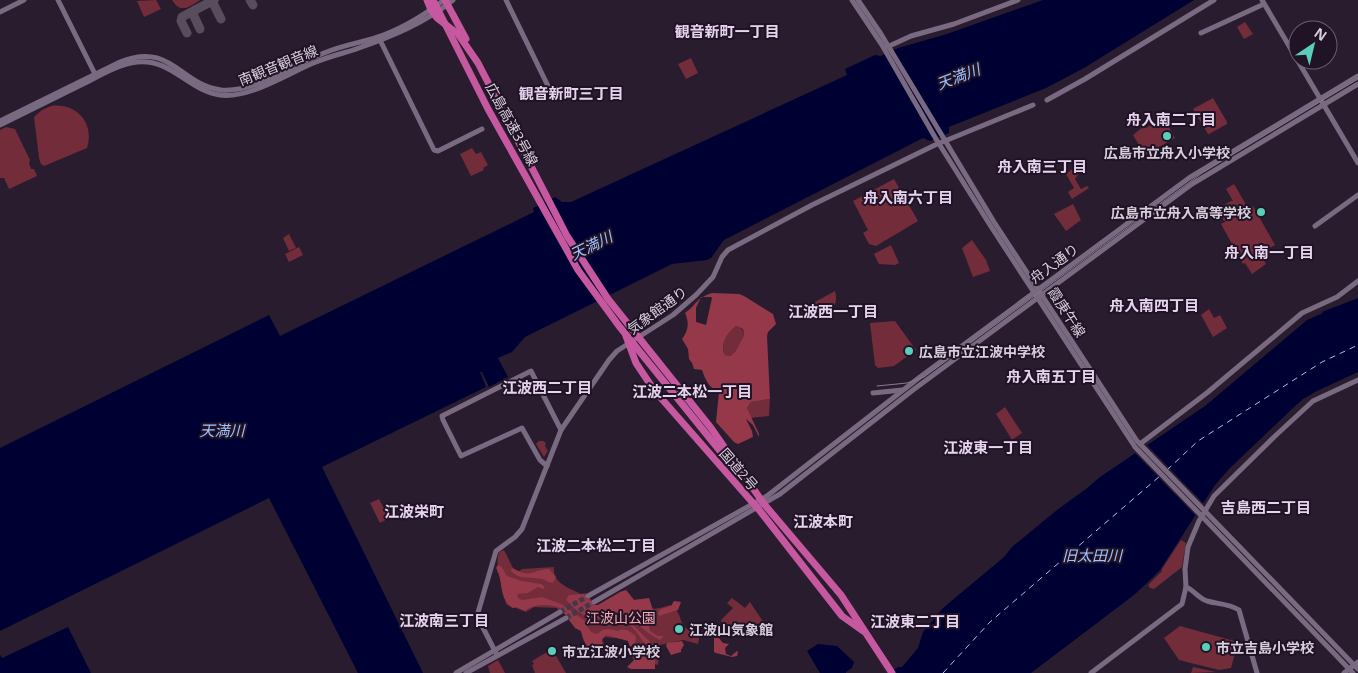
<svg xmlns="http://www.w3.org/2000/svg" width="1358" height="673" font-family="'Open Sans','Noto Sans JP',sans-serif">
<style>
.green{fill:#722c3a}
.forest{fill:#94384a;fill-rule:evenodd}
.water{fill:#000133}
.pier{fill:#2a1c2f}
.lines{fill:none;stroke-linecap:round;stroke-linejoin:round}
.ferry{stroke:#a1c2fe;stroke-width:1;stroke-dasharray:6 5;stroke-linecap:butt}
.taxiway{stroke:#584c5d;stroke-width:9}
.secondary-tunnel{stroke:#443749;stroke-width:5;stroke-dasharray:5 2.5;stroke-linecap:butt}
.secondary{stroke:#7a6a81;stroke-width:5}
.highway{stroke:#c6589f;stroke-width:7}
.tram{stroke:#867b8b;stroke-width:1}
.poi-dot{fill:#5bcebb;stroke:#201325;stroke-width:2}
.labels{text-anchor:middle;dominant-baseline:central;stroke-width:4;stroke-linejoin:round;paint-order:stroke}
.street-label{font-size:14px;fill:#d8cfdc;stroke:#201325}
.poi-label{font-size:14px;font-weight:bold;fill:#d8cfdc;stroke:#201325;text-anchor:start}
.park-label{font-size:14px;fill:#f9abb5;stroke:#201325}
.neighbourhood-label{font-size:15px;font-weight:bold;fill:#e6d3ed;stroke:#201325}
.water-label{font-size:15px;font-style:italic;fill:#a1c2fe;stroke:#201325}
</style>
<rect width="100%" height="100%" fill="#2a1c2f"/>
<g class="green">
<path d="M156,0L161,9L144,17L137,1Z"/>
<path d="M172,0H200C190,7 180,14 172,0Z"/>
<path d="M1245,22L1253,34L1244,39L1237,27Z"/>
<path d="M691,58L698,73L686,79L678,64Z"/>
<path d="M1213,98L1227,122V124L1209,134H1208L1193,109Z"/>
<path d="M51,106C76,102 95,123 87,148L44,166L41,164L39,158L34,117L42,110Z"/>
<path d="M1163,117L1175,138L1145,155L1133,135L1143,127L1146,128Z"/>
<path d="M6,127L15,129L30,160L29,163L31,169H34L37,176L9,189L4,178H0V130Z"/>
<path d="M472,148L476,154L481,152L488,165L483,168L484,170L471,176L460,154Z"/>
<path d="M1075,167L1080,172L1075,179L1081,189L1087,186L1089,188L1072,199L1068,192L1074,188L1066,174Z"/>
<path d="M894,179L918,221L876,246L869,244L863,233L868,230L853,201Z"/>
<path d="M1234,184L1248,208L1224,221L1217,209L1231,201H1233L1226,189Z"/>
<path d="M1073,204L1081,220L1066,231L1054,214Z"/>
<path d="M1253,206L1275,245L1260,253L1266,264L1252,274L1245,263L1243,264L1221,224Z"/>
<path d="M289,234L296,248L289,251L283,238Z"/>
<path d="M972,240L986,260L990,271L973,277L962,248Z"/>
<path d="M891,245L899,263L895,265L879,264L874,254Z"/>
<path d="M299,247L303,255L289,262L285,254Z"/>
<path d="M835,291C841,314 821,309 806,307Z"/>
<path d="M1209,309L1214,318L1220,315L1227,328L1213,337L1201,315Z"/>
<path d="M895,321L916,350L894,366L878,368L875,365L870,323Z"/>
<path d="M736,326L742,329L744,335L735,352L730,356L725,355C719,345 728,332 736,326Z"/>
<path d="M770,399L769,416L750,418L747,408L751,402Z"/>
<path d="M1005,407L1022,433L1012,440L996,414Z"/>
<path d="M539,441H543L546,443L545,446L548,451L544,457L536,444Z"/>
<path d="M379,499L389,518L380,523L370,503Z"/>
<path d="M1181,540L1186,543L1182,567L1154,589L1150,588L1148,585L1162,571V569Z"/>
<path d="M504,550L513,568L519,571L522,569L554,567C552,583 569,588 581,594L586,593L596,606L626,590L634,600L645,599L653,609L660,608L670,605C684,614 678,623 687,629C691,632 696,632 700,634L698,644L683,640L660,645L658,665L633,659L628,641L624,639L605,637L602,640L607,649L595,654L589,648L581,631L564,613L561,614L557,608L534,607L526,612L516,608H513L506,604L499,573L497,572C498,565 497,558 499,552Z"/>
<path d="M732,598L745,608L750,602L764,623C754,626 744,627 736,635L735,629L725,633L721,620L733,608L727,603Z"/>
<path d="M1180,626L1238,642L1231,668L1219,670L1179,660L1164,638Z"/>
<path d="M552,649L566,673H535L532,665L534,664L532,661Z"/>
<path d="M498,660L505,673H490L488,666Z"/>
<path d="M1193,667L1216,672H1217L1191,673Z"/>
</g>
<g class="forest">
<path d="M712,293L739,294L744,296L773,314L776,324L768,332L767,336L770,399L751,402L747,408L759,434V437L753,425L746,419L752,431L753,437L738,444L734,442L716,422L719,392C709,388 705,379 702,370L694,369L692,363L689,359L688,349L682,339C689,330 689,322 685,313C698,304 694,299 712,293ZM701,297H711L712,298L706,325L696,322V308ZM736,326L743,329L744,335L735,352L730,356L725,355C719,345 728,332 736,326Z"/>
<path d="M498,565L502,567L507,576L522,581L541,584L545,587L543,589L538,587L528,593L517,594L518,598L522,600L542,597L561,604L584,620L591,632L597,634C603,628 609,628 617,631C625,627 631,631 636,637L635,646L638,653L653,656L654,650C639,644 640,627 621,621C613,619 600,625 589,623L587,621H599L612,617L619,618L634,626L655,647V669H631L627,667L634,660V655L628,641L606,635L602,639V649L594,652C586,648 583,640 581,631L575,628L560,608C550,604 534,603 525,611L516,607L513,608C498,599 504,581 496,568Z"/>
<path d="M512,568C531,579 531,570 549,569L556,577L553,583C548,583 546,580 542,579C531,577 519,580 511,571Z"/>
<path d="M626,590L634,600L649,598L655,616L648,622L650,631L658,636H664L660,640C644,633 636,619 621,613C612,610 607,617 599,618C586,621 574,608 566,600L569,595L584,594L595,605H598L620,592Z"/>
<path d="M674,601L681,602L678,610L659,616L658,612L661,609L671,606Z"/>
<path d="M718,637L723,643L729,644L725,648L726,654L731,656L737,651L738,652L737,656L732,657L716,653L714,652V638Z"/>
<path d="M682,641L684,645L681,650V652L671,655L666,646L667,643Z"/>
</g>
<g class="water">
<path d="M1043,0H1194L1084,68L1046,88L949,127V133L930,141L923,138L724,240L711,258L707,260L672,264L525,337L512,352L498,358L508,377L489,387L482,372H480L486,387L322,467L423,673H358L269,498L0,631V448L269,315L280,336L534,212L533,208L555,197L562,202H571L847,75L845,69L875,55L881,56L898,48L947,34Z"/>
<path d="M1358,298V372L1317,391L1303,399L1293,408L1230,468L1215,485L1160,570L1147,583L1134,595L1031,673H889L898,667H902L918,648L923,632L943,608L1004,557L1012,547L1057,510L1086,489L1100,477L1205,406L1307,320L1323,313L1322,312Z"/>
<path d="M68,627L91,673H0V655L2,658Z"/>
<path d="M818,644L837,646L854,662L852,668L846,672V673H820L807,651Z"/>
</g>
<path class="pier" d="M1147,445L1204,504L1196,516L1135,453Z"/>
<g class="lines">
<g class="ferry">
<path d="M1167,470L1198,441L1322,362L1358,345"/>
<path d="M943,673L990,622L1160,476"/>
</g>
<g class="taxiway">
<path d="M214,0L213,3L221,19"/>
<path d="M250,0L253,5"/>
<path d="M195,10L193,14L200,29"/>
<path d="M187,33L181,21L182,17L214,0"/>
</g>
<g class="secondary-tunnel">
<path d="M560,612L588,596"/>
<path d="M566,618L594,602"/>
</g>
<g class="secondary">
<path d="M58,0L95,74"/>
<path d="M506,0L548,86"/>
<path d="M852,0L882,45L936,139L990,225L1135,447L1353,673"/>
<path d="M858,0L881,34L994,222L1137,441L1358,669"/>
<path d="M1262,0L1358,163"/>
<path d="M0,12L24,0"/>
<path d="M1201,33L1264,4"/>
<path d="M380,40L434,150L438,151L482,129"/>
<path d="M887,47L911,36L954,24L1018,0"/>
<path d="M1047,100L1085,79L1214,0"/>
<path d="M0,121L120,62C171,41 180,85 221,90C255,93 293,65 324,53C340,46 358,43 375,38C400,30 423,16 444,0"/>
<path d="M0,125C28,111 57,97 85,83C101,75 119,64 137,62C171,58 189,91 220,95C250,99 288,73 316,62C330,56 345,53 359,48C392,36 425,23 453,0"/>
<path d="M1315,226L1358,195"/>
<path d="M873,393L902,390"/>
<path d="M1140,444L1208,392L1302,313L1337,297L1358,281"/>
<path d="M547,466L540,460L522,428L461,456L443,420L442,416L531,371L561,430"/>
<path d="M1186,587C1194,590 1198,598 1207,601C1217,604 1230,604 1239,610L1257,673"/>
<path d="M588,596L767,496L920,377L1189,178L1358,76"/>
<path d="M594,602L780,494L913,390L1192,184L1358,84"/>
<path d="M497,655L477,616L496,551L515,537L522,529L561,430L609,360L617,351L673,315L696,295L713,277L722,257L728,250L812,205L935,145L1033,105"/>
<path d="M456,673L560,612"/>
<path d="M466,673L566,618"/>
<path d="M1091,673L1182,604L1186,587L1185,569L1188,547L1199,521L1214,496L1274,437L1313,401L1358,380"/>
<path d="M1344,673L1358,662"/>
</g>
<g class="highway">
<path d="M427,0L431,10L437,18L458,34L478,63L567,236L608,299L711,428L764,504L841,595L892,673"/>
<path d="M433,0L488,109L578,270L619,326L733,467"/>
<path d="M445,0L466,39"/>
<path d="M626,336L636,363L654,390L760,511L842,616L863,631"/>
</g>
<path class="tram" d="M877,386L907,383L924,377L1202,173L1358,79"/>
</g>
<g class="poi-dot">
<circle cx="1167" cy="136" r="5"/>
<circle cx="1261" cy="212" r="5"/>
<circle cx="909" cy="351" r="5"/>
<circle cx="679" cy="629" r="5"/>
<circle cx="1206" cy="647" r="5"/>
<circle cx="552" cy="651" r="5"/>
</g>
<g class="labels">
<g class="street-label">
<text transform="translate(278 65) rotate(-22)">南観音観音線</text>
<text transform="translate(512 124) rotate(61)">広島高速3号線</text>
<text transform="translate(1054 263) rotate(-36)">舟入通り</text>
<text transform="translate(657 310) rotate(-36)">気象館通り</text>
<text transform="translate(1067 312) rotate(57)">霞庚午線</text>
<text transform="translate(739 469) rotate(49)">国道2号</text>
</g>
<g class="poi-label">
<text x="1167" y="152" text-anchor="middle">広島市立舟入小学校</text>
<text x="1251" y="212" text-anchor="end">広島市立舟入高等学校</text>
<text x="919" y="351">広島市立江波中学校</text>
<text x="689" y="629">江波山気象館</text>
<text x="1216" y="647">市立吉島小学校</text>
<text x="562" y="651">市立江波小学校</text>
</g>
<g class="park-label">
<text x="621" y="617">江波山公園</text>
</g>
<g class="neighbourhood-label">
<text x="727" y="31">観音新町一丁目</text>
<text x="571" y="93">観音新町三丁目</text>
<text x="1171" y="119">舟入南二丁目</text>
<text x="1042" y="166">舟入南三丁目</text>
<text x="908" y="197">舟入南六丁目</text>
<text x="1269" y="252">舟入南一丁目</text>
<text x="1154" y="305">舟入南四丁目</text>
<text x="833" y="311">江波西一丁目</text>
<text x="1051" y="376">舟入南五丁目</text>
<text x="547" y="387">江波西二丁目</text>
<text x="692" y="391">江波二本松一丁目</text>
<text x="988" y="447">江波東一丁目</text>
<text x="1266" y="507">吉島西二丁目</text>
<text x="414" y="511">江波栄町</text>
<text x="823" y="521">江波本町</text>
<text x="596" y="545">江波二本松二丁目</text>
<text x="444" y="620">江波南三丁目</text>
<text x="915" y="621">江波東二丁目</text>
</g>
<g class="water-label">
<text transform="translate(958 76) rotate(-21)">天満川</text>
<text transform="translate(591 245) rotate(-26)">天満川</text>
<text x="222" y="430">天満川</text>
<text x="1092" y="555">旧太田川</text>
</g>
</g>
<g transform="translate(1313 45) rotate(35)"><circle r="24" fill="#201325" stroke="#6a5e6e"/>
<path d="M0-4L9 19L0 12L-9 19Z" fill="#5bcebb"/>
<text y="-8" font-size="14" font-weight="bold" text-anchor="middle" fill="#d8cfdc">N</text>
</g>
</svg>
